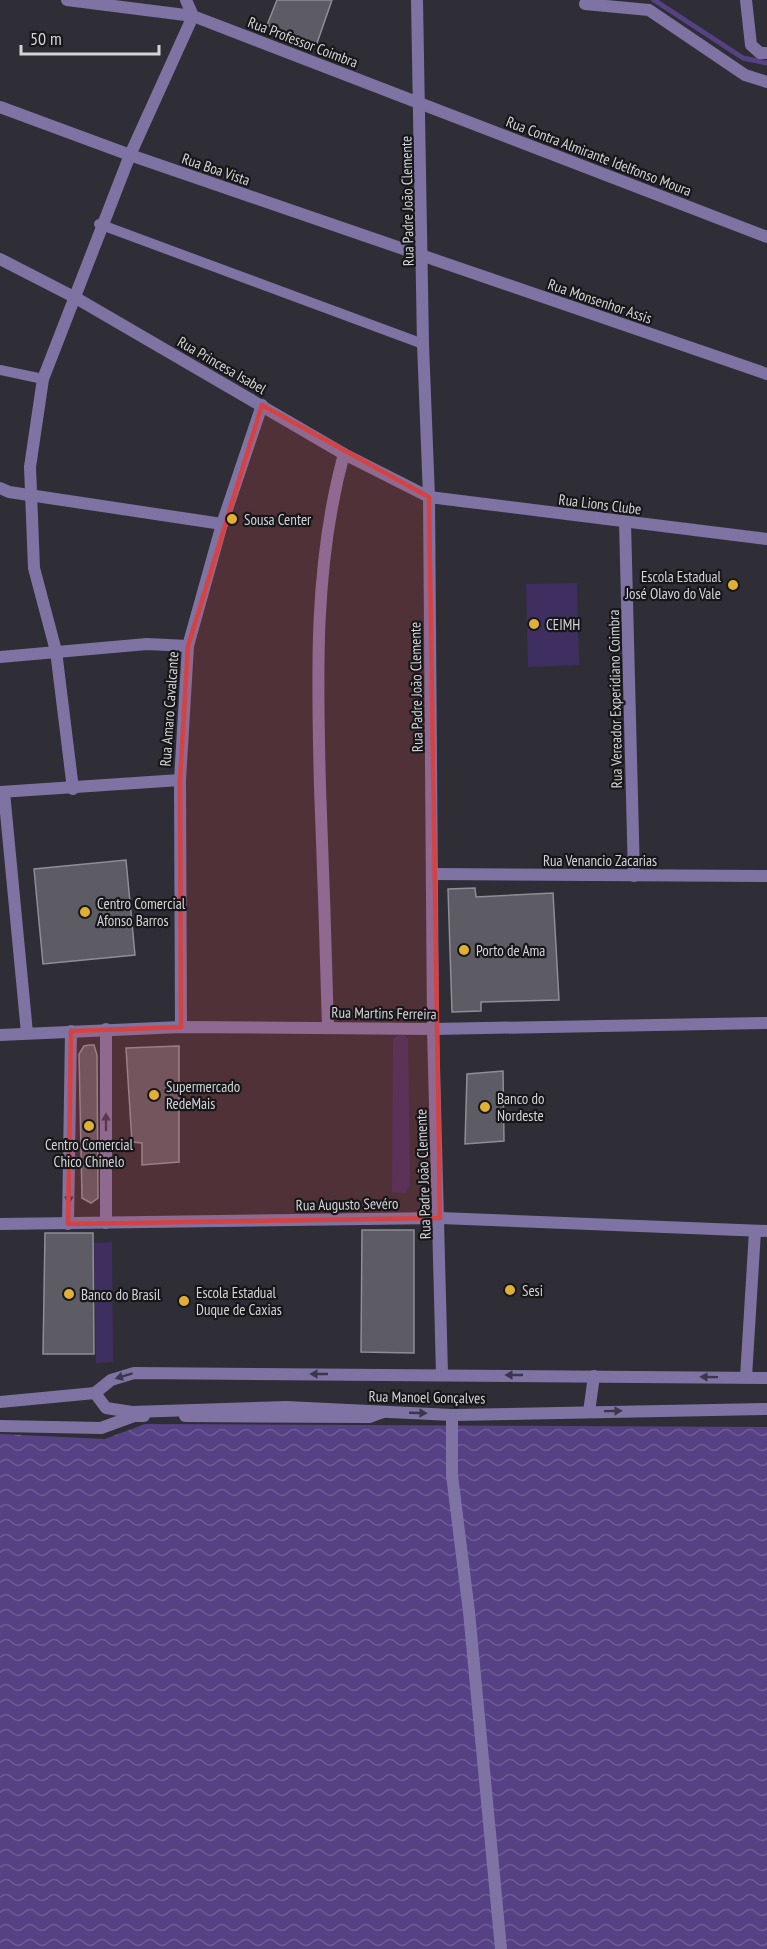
<svg xmlns="http://www.w3.org/2000/svg" width="767" height="1949" font-family="'PT Sans Narrow',sans-serif">
<style>
.park{fill:#3e2f60}
.water{fill:url(#water-waves)}
.lines{fill:none;stroke-linecap:round;stroke-linejoin:round}
.stream{stroke:#554184;stroke-width:5}
.building{fill:#5d5b64;stroke:#8f8d97;stroke-width:1.5}
.service{stroke:#7f73a4;stroke-width:10}
.pedestrian{stroke:#7f73a4;stroke-width:12}
.minor{stroke:#7f73a4;stroke-width:12}
.tertiary{stroke:#7f73a4;stroke-width:12}
.oneway{fill:#3b374a}
.marked{fill:#d64242;fill-opacity:0.2;stroke:#d64242;stroke-width:4.5;stroke-linejoin:round}
.poi-dot{fill:#e1af34;stroke:#17171a;stroke-width:2}
.labels{text-anchor:middle;dominant-baseline:central;stroke-width:4.5;stroke-linejoin:round;paint-order:stroke}
.street-label{font-size:15px;fill:#d4d3d8;stroke:#17171a}
.poi-label{font-size:15px;fill:#d4d3d8;stroke:#17171a;text-anchor:start}
</style>
<defs>
<pattern id="water-waves" width="16" height="10" patternUnits="userSpaceOnUse" patternTransform="scale(1.5)"><rect width="16" height="10" fill="#554184"/><path d="M0 5q4-4 8 0t8 0" fill="none" stroke="#6d5c95"/></pattern>
</defs>
<rect width="100%" height="100%" fill="#2f2e36"/>
<g class="park">
<path d="M577,583L579,665L528,667L526,584Z"/>
<path d="M398,1035H404L408,1039L410,1185L406,1193L392,1192L393,1039Z"/>
<path d="M112,1242L113,1362L96,1363L94,1243Z"/>
</g>
<path class="water" d="M145,1424L767,1427V1949H0V1434L105,1439Z"/>
<g class="lines">
<path class="stream" d="M654,0L743,58L767,63"/>
</g>
<g class="building">
<path d="M277,0H332L316,46L267,25Z"/>
<path d="M126,860L135,955L43,964L34,869Z"/>
<path d="M475,888L476,897L553,893L559,1000L481,1002V1011L452,1012L448,889Z"/>
<path d="M89,1045H94L97,1055L98,1198L91,1203L82,1198L79,1054L84,1046Z"/>
<path d="M179,1046V1162L142,1165V1143L132,1142L126,1048Z"/>
<path d="M503,1071L504,1141L465,1144L467,1074Z"/>
<path d="M362,1230H414V1353L361,1352Z"/>
<path d="M45,1233H93L94,1354H43Z"/>
</g>
<g class="lines">
<g class="service">
<path d="M99,224L423,344"/>
<path d="M0,370L43,379"/>
</g>
<g class="pedestrian">
<path d="M73,789L56,651L34,568L30,467L43,379L130,155L193,16"/>
<path d="M185,1416L369,1417L383,1412"/>
<path d="M0,1426L101,1428L134,1416H144"/>
</g>
<g class="minor">
<path d="M67,0L193,16L767,237"/>
<path d="M186,0L193,16"/>
<path d="M417,0L423,344L429,497L433,1029L442,1374"/>
<path d="M746,0L751,45L760,53H767"/>
<path d="M585,4L649,10L745,75L767,82"/>
<path d="M0,107L130,155L767,374"/>
<path d="M0,259L76,298L344,454L429,497L767,539"/>
<path d="M0,488L9,492L222,524"/>
<path d="M625,522L634,876"/>
<path d="M0,657L147,644L188,646"/>
<path d="M0,792L180,780"/>
<path d="M4,792L27,1033"/>
<path d="M432,874L767,876"/>
<path d="M181,1027L180,780L188,646L222,524L262,405"/>
<path d="M328,1028C326,948 323,867 320,787C317,675 314,563 344,454"/>
<path d="M0,1035L181,1027L433,1029L767,1023"/>
<path d="M106,1223V1029"/>
<path d="M0,1224L440,1218L767,1231"/>
<path d="M68,1224L71,1031"/>
<path d="M746,1377L755,1231"/>
<path d="M0,1402L95,1393"/>
</g>
<g class="tertiary">
<path d="M767,1378L134,1373L111,1380L95,1393L106,1408L132,1412L286,1407L452,1415L767,1409"/>
<path d="M589,1412L594,1376"/>
<path d="M452,1415V1475L469,1612L501,1949"/>
</g>
</g>
<defs><path id="oneway-solid" d="M-6-.8H1V-3.2L6.5 0L1 3.2V.8H-6Z" transform="scale(1.5)"/></defs>
<g class="oneway">
<use href="#oneway-solid" transform="translate(106 1122) rotate(-90)"/>
<use href="#oneway-solid" transform="translate(69 1195) rotate(91)"/>
<use href="#oneway-solid" transform="translate(319 1374) rotate(-180)"/>
<use href="#oneway-solid" transform="translate(514 1375) rotate(-180)"/>
<use href="#oneway-solid" transform="translate(124 1376) rotate(163)"/>
<use href="#oneway-solid" transform="translate(709 1377) rotate(-179)"/>
<use href="#oneway-solid" transform="translate(613 1411) rotate(-1)"/>
<use href="#oneway-solid" transform="translate(418 1413) rotate(2)"/>
</g>
<path class="marked" d="M262,405L429,497L440,1218L68,1224L71,1031L181,1027L180,780L188,646Z"/>
<g class="poi-dot">
<circle cx="232" cy="519" r="6"/>
<circle cx="733" cy="585" r="6"/>
<circle cx="534" cy="624" r="6"/>
<circle cx="85" cy="912" r="6"/>
<circle cx="464" cy="950" r="6"/>
<circle cx="154" cy="1095" r="6"/>
<circle cx="485" cy="1107" r="6"/>
<circle cx="89" cy="1126" r="6"/>
<circle cx="510" cy="1290" r="6"/>
<circle cx="69" cy="1294" r="6"/>
<circle cx="184" cy="1301" r="6"/>
</g>
<g class="labels">
<g class="street-label">
<text transform="translate(303 42) rotate(21)">Rua Professor Coimbra</text>
<text transform="translate(599 156) rotate(21)">Rua Contra Almirante Idelfonso Moura</text>
<text transform="translate(216 169) rotate(19)">Rua Boa Vista</text>
<text transform="translate(407 201) rotate(-91)">Rua Padre João Clemente</text>
<text transform="translate(600 301) rotate(19)">Rua Monsenhor Assis</text>
<text transform="translate(222 365) rotate(30)">Rua Princesa Isabel</text>
<text transform="translate(600 504) rotate(7)">Rua Lions Clube</text>
<text transform="translate(416 687) rotate(-91)">Rua Padre João Clemente</text>
<text transform="translate(615 699) rotate(-91)">Rua Vereador Experidiano Coimbra</text>
<text transform="translate(169 709) rotate(-86)">Rua Amaro Cavalcante</text>
<text x="600" y="860">Rua Venancio Zacarias</text>
<text transform="translate(384 1013) rotate(1)">Rua Martins Ferreira</text>
<text transform="translate(423 1174) rotate(-92)">Rua Padre João Clemente</text>
<text transform="translate(347 1204) rotate(-1)">Rua Augusto Sevéro</text>
<text transform="translate(427 1397) rotate(1)">Rua Manoel Gonçalves</text>
</g>
<g class="poi-label">
<text x="244" y="519">Sousa Center</text>
<text x="721" y="576" text-anchor="end">Escola Estadual<tspan x="721" dy="17">José Olavo do Vale</tspan></text>
<text x="546" y="624">CEIMH</text>
<text x="97" y="903">Centro Comercial<tspan x="97" dy="17">Afonso Barros</tspan></text>
<text x="476" y="950">Porto de Ama</text>
<text x="166" y="1086">Supermercado<tspan x="166" dy="17">RedeMais</tspan></text>
<text x="497" y="1098">Banco do<tspan x="497" dy="17">Nordeste</tspan></text>
<text x="89" y="1144" text-anchor="middle">Centro Comercial<tspan x="89" dy="17">Chico Chinelo</tspan></text>
<text x="522" y="1290">Sesi</text>
<text x="196" y="1292">Escola Estadual<tspan x="196" dy="17">Duque de Caxias</tspan></text>
<text x="81" y="1294">Banco do Brasil</text>
</g>
</g>
<path d="M21 45v9h138v-9" fill="none" stroke="#d4d3d8" stroke-width="3"/>
<text x="30" y="45" font-size="18" fill="#d4d3d8" stroke="#17171a" stroke-width="4.5" paint-order="stroke">50 m</text>
</svg>
